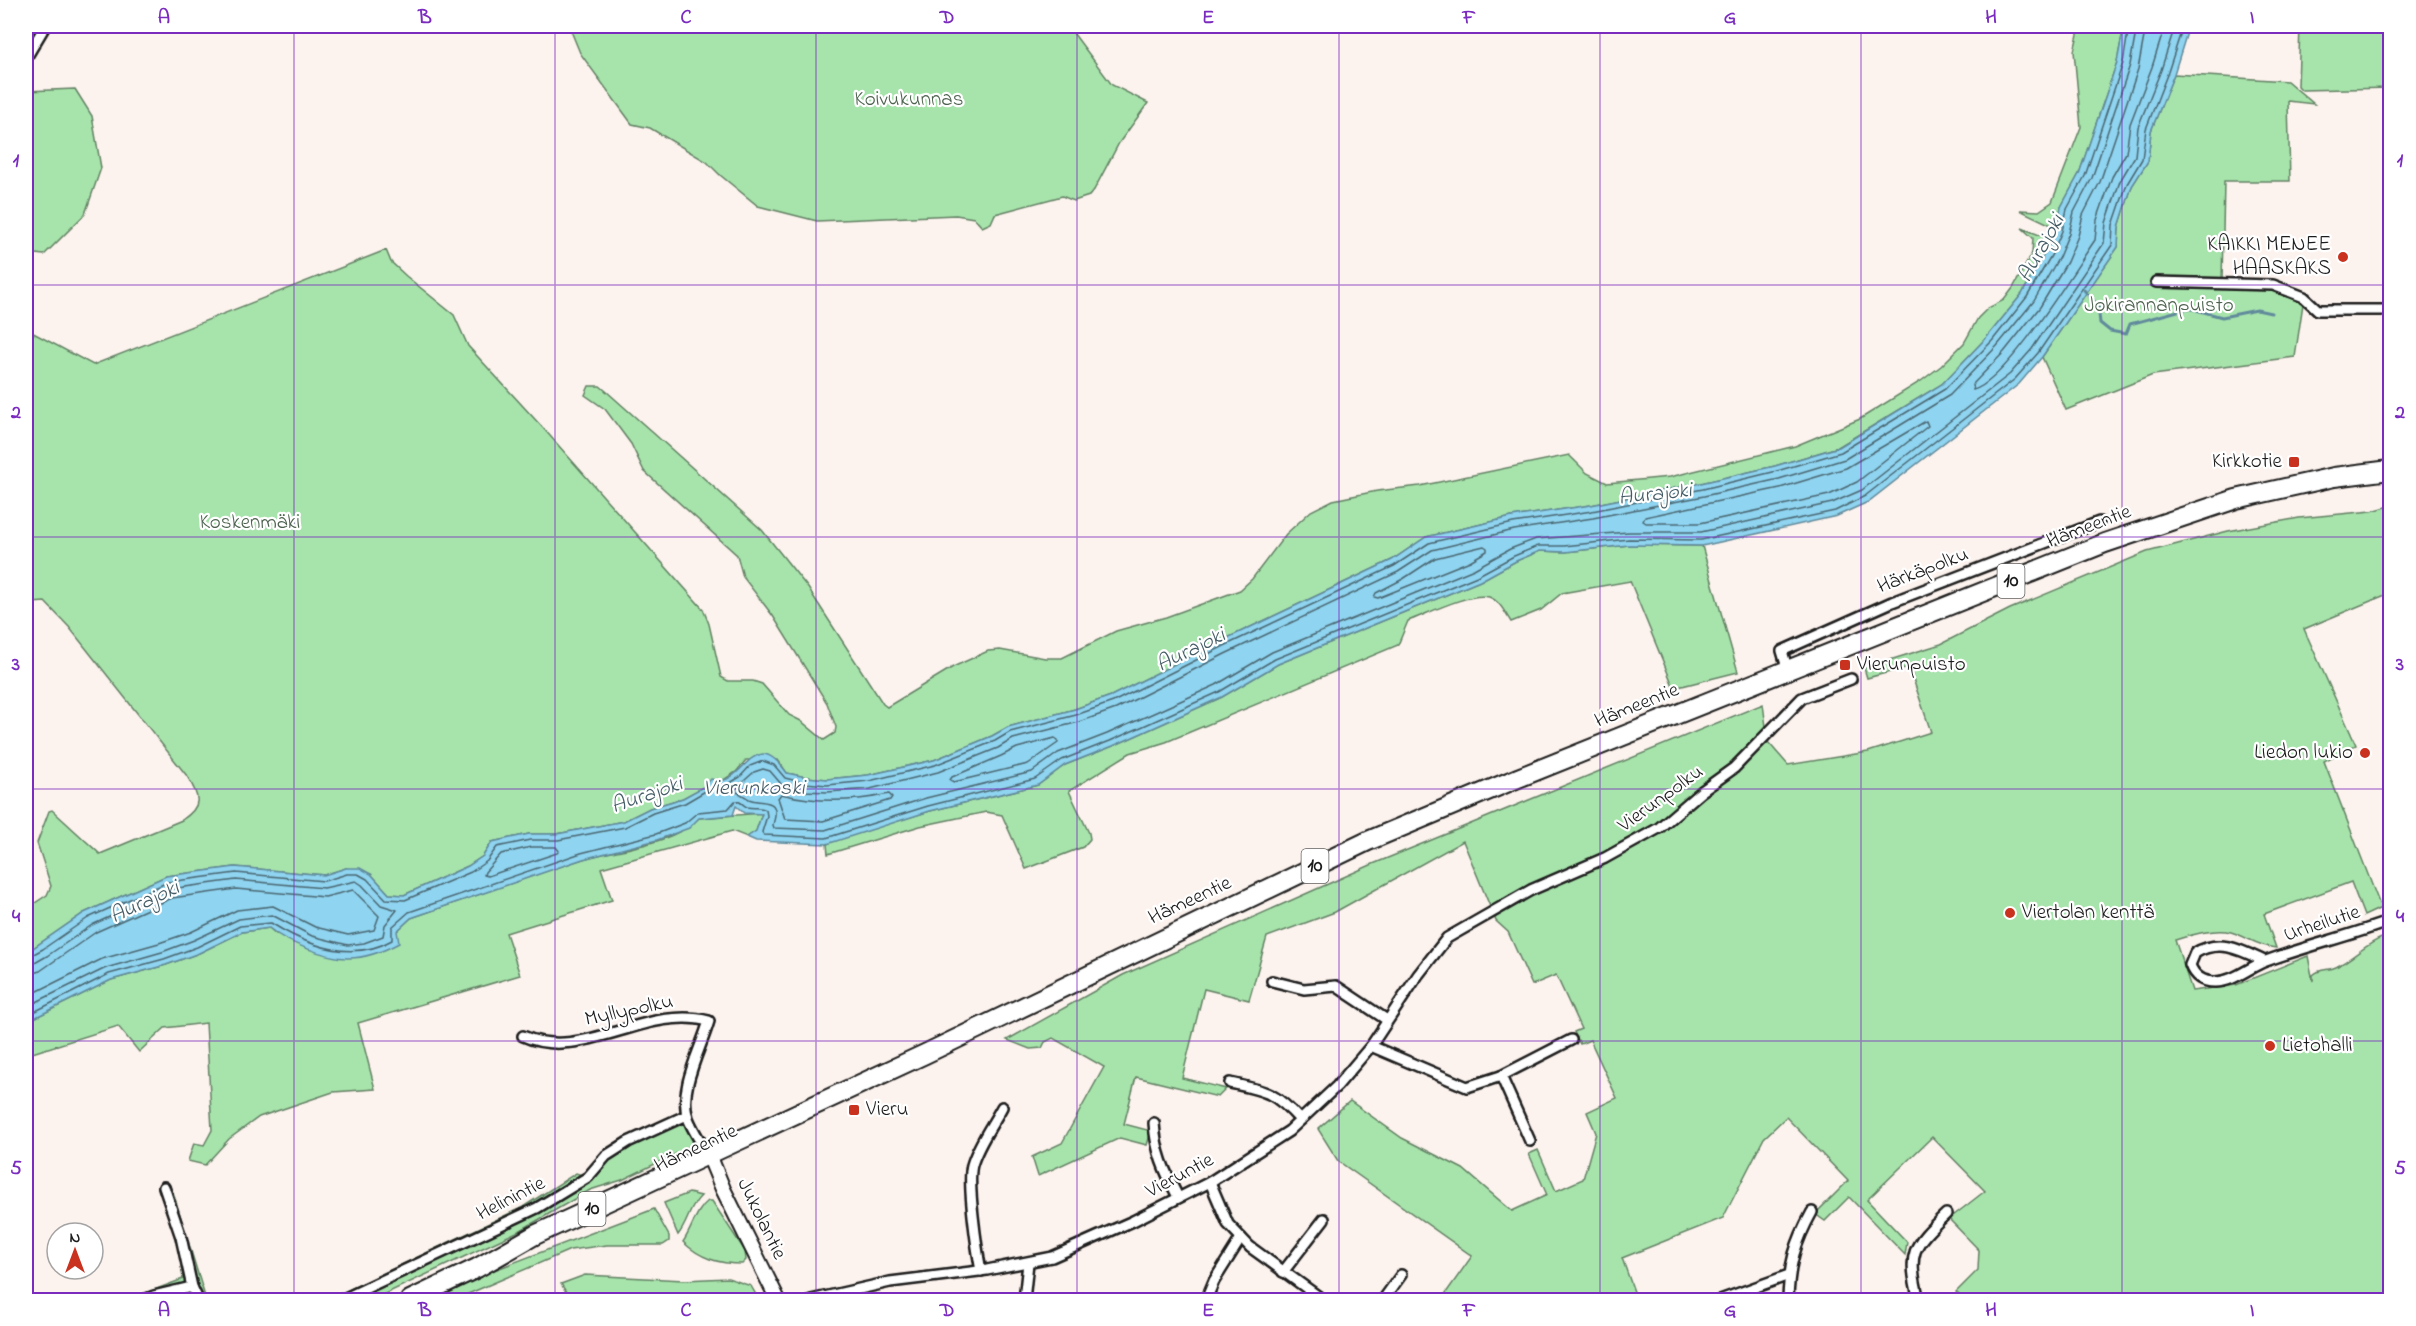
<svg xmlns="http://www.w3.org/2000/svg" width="2416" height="1326" font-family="'Indie Flower',sans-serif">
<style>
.green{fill:#a7e4ab;stroke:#628064;stroke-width:1.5}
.water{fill:#8fd4f0;stroke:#618a9b;stroke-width:1.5}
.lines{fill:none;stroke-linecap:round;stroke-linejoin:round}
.shore{stroke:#4a6671;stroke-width:1.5}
.stream{stroke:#618a9b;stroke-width:3}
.street-casing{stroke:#1c1c1c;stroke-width:14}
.secondary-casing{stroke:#1c1c1c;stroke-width:18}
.highway-casing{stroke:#1c1c1c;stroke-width:22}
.street{stroke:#fff;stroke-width:9}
.secondary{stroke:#fff;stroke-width:14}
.highway{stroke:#fff;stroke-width:18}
.grid{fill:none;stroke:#7b2cbf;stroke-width:1.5;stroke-opacity:0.55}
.poi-dot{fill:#c8321e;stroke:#fff;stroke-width:2}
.labels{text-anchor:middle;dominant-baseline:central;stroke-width:4.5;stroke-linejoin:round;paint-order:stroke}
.shield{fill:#fff;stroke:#606060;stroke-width:1.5}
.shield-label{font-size:20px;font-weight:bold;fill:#1c1c1c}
.park-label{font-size:21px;fill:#4d624e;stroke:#fff}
.poi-label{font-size:21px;fill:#1c1c1c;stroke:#fff;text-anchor:start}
.street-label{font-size:21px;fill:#1c1c1c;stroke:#fff}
.water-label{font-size:22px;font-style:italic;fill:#445c66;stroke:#fff}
.neatline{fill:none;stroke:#7b2cbf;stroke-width:2}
.grid-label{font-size:20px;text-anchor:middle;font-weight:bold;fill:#7b2cbf}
</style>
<rect width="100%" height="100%" fill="#fdf3ee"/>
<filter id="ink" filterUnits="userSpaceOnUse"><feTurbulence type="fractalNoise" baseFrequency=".0167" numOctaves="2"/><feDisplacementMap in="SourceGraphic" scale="12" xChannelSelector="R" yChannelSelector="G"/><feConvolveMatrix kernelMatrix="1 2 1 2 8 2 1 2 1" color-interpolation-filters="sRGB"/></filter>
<g filter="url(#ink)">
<g class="green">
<path d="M569,26H1068L1112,85L1148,103L1119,143L1094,190L1089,196L1074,201L1062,196L995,214L991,223L982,227L974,218L956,215L817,221L758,206L720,175L707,162L650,128L632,124L580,53Z"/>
<path d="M2080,26H2124L2117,62L2079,174L2061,207L2057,228L2020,210L2039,211L2052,202L2081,127L2074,51Z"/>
<path d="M2300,26H2390V88L2302,90L2298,86Z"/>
<path d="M2174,74L2287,81L2314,104L2288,101L2290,181H2224L2222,282L2273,285L2304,297L2295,357L2153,375L2066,410L2042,357L2118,247L2119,227L2132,186L2148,161L2151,131Z"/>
<path d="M75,89L92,116L101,168L85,214L44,255L26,253V91Z"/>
<path d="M2022,228L2052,240L2022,294L1987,337L1942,384L1838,447L1775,466L1701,483L1591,505L1512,517L1426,537L1392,560L1219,642L1111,696L1075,709L1008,727L992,736L934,760L895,769L868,775L827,779L806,777L787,773L778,760H746L736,772L722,781L705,786L683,798L650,808L624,821L557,834H529L492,842L483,856L468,866L404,895L389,894L371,874L346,868L324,875L235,867L166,876L84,913L26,953V909L47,895L51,886L37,843L49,811L52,810L100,854L182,820C203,806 200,797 187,776L69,627L45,602L32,603L27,599L26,329L93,365L386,250L391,262L406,276L454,315L468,346L543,428L703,609L709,624L721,677L728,681H753L762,684L789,715L801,721L824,740L835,733L836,727L827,703L773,616L743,577L737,555L644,471L631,444L605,409L585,395L589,386H600L606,391L762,530L808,588L883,704L887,707L953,667L988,651L1000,650L1045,658H1062L1116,631L1166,617L1240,590L1252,579L1286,534L1311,511L1333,500L1377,491L1420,486L1569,455L1587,473L1607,483L1670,477L1795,446L1860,419L1921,381L1941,366L1964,343L1978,318L1988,308L2004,300L2013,288L2032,253L2033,238Z"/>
<path d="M2390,506V593L2304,629L2356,745L2324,761L2381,908L2364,916L2351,882L2264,914L2276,948C2257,946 2248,937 2231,932C2214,928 2192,935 2175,940L2192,991L2236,985L2308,956L2313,981V975C2320,968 2328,971 2336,967C2354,958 2370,940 2390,935V1300H1964L1956,1292L1978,1270L1979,1250L1949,1219L1985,1191L1932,1137L1867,1200L1907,1242L1905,1255L1849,1197L1825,1221L1815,1214L1848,1181L1786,1117L1764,1138L1723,1218L1622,1258L1637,1300H1553L1549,1291L1525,1300H1441L1472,1256L1338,1161L1318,1129L1350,1101L1402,1138L1463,1169L1512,1211L1547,1195L1529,1154L1538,1150L1556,1191L1583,1179L1596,1133L1587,1112L1617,1098L1590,1040L1580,1044L1574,1032L1581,1029L1556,975L1532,985L1508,932L1496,921L1463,841L1335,912L1267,937L1249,1000L1204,989L1182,1078L1226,1089L1218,1097L1136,1077L1124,1124L1151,1131L1147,1145L1120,1138L1038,1176L1032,1157L1062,1143L1104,1067L1053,1038L1045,1042L1042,1048L1030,1049L1007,1040L1123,975L1373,864L1763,704L1768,742L1788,765L1868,752L1931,732L1909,667L1867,678L1864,668L1941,644L2010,609L2147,552L2228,531L2299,518L2372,511Z"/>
<path d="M1629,545L1702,546L1738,672L1674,688L1630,581L1562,593L1541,610L1511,622C1505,613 1500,601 1489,597C1469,592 1427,614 1408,621L1398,645L1166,742L1130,753L1069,791L1089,833L1090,839L1083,847L1026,869L1002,815L986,812L920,826L828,854L827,844L841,838L930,811L1038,785L1065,765L1113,746L1222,697L1278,664L1480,581L1516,561L1540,551L1565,552Z"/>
<path d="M762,813L756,831L747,837L732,831L601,868L612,900L506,933L520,975L358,1023L375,1089L333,1092L259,1117L229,1139L205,1165L188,1161L194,1143L204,1145L212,1130L206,1023L165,1028L139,1052L118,1026L26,1055V1022L111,980L166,965L199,953L242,932L269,928L276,934L397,931L411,918C467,899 523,878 580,860C618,848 670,846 699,818Z"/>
<path d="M687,1115L697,1135L688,1148L622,1180L590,1190L521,1230L372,1300H327L523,1207L576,1173L588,1177L628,1142Z"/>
<path d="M173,1192L206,1300H183L180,1298L127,1300L183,1279L178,1241L163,1194Z"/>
<path d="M689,1193L701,1196C689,1207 688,1223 678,1235L664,1203Z"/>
<path d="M708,1201H712L745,1251L746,1260L742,1264C718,1264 700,1258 683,1242C692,1229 696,1210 708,1201Z"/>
<path d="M654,1209L669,1236V1241L663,1245H607L570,1250L454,1300H429L476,1277Z"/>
<path d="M585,1275L684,1280L728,1278L751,1286L759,1300H571L561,1284Z"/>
</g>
<path class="water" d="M2124,26H2189L2174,74L2151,131L2148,161L2132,186L2119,227L2118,247L2042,357L2019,384L1868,502L1837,516L1702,546L1629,545L1565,552L1540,551L1516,561L1480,581L1278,664L1222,697L1113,746L1065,765L1038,785L930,811L827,844L756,841L747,837L756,831L762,814L744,813L736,806L733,815L699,818L689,828L657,840L583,859L411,918L397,931L399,943C384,951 367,958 349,958C328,959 285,942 269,928L242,932L199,953L166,965L111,980L26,1022V953L84,913L166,876L235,867L324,875L346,868H360L371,874L389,894L404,895L468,866L483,856L492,842L529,834H557L624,821L650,808L683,798L705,786L711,779C715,780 718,781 721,781C746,777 755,728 787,773L806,777L827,779L868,775L895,769L934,760L992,736L1008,727L1075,709L1111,696L1219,642L1392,560L1426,537L1512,517L1591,505L1701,483L1775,466L1839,447L1942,384L1987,337L2022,294L2046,251L2057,228L2061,207L2079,174L2117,62Z"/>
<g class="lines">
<g class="shore">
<path d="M2137,26L2130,65L2092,178L2074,212L2069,233L2059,257L2034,301L1997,346L1950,395L1845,459L1779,479L1704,496L1593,518L1514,530L1432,550L1398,572L1225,654L1116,709L1079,722L1013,739L998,748L938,772L870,789L827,792L804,791L782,785L770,771L763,769L754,772L736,788V792C740,793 744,796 749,799C762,805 782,795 773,825L774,828L825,830L926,798L1032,772L1058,753L1107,734L1216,685L1272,652L1474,569L1510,549L1536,539L1629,532H1701L1832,503L1862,490L2010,374L2032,349L2104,243L2106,223L2120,181L2135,156L2138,127L2161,70L2175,26"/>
<path d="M2146,26L2138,69L2100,182L2083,215L2078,236L2067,262L2040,307L2004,352L1972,385L1973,390C2006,382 2073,272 2095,240L2097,220L2112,177L2126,153L2130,124L2152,67L2165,26"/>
<path d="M1926,421L1928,426L1857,482L1829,495L1700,523H1646L1643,521L1645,517L1780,488L1846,468Z"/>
<path d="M1484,546L1487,548V551L1470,561L1378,598L1374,597L1376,593L1403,579L1435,558Z"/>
<path d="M1055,738L1058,740V743L1028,764L954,782L950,780L952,777L1001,756L1017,748Z"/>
<path d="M781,794C817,803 853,802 889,794L892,797L890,800L823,821L785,819L778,798Z"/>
<path d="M531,847H556L559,851L557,853L488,876L484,875L485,872L501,854Z"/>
<path d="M26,958L43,949L88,918L168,882L236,873L324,881L347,874H358L367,879L386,899L405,900L471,872L487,861L497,847L530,840H558L625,827L653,813L685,803L714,786H725L740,777L750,766L763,761L774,765L785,778L805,783L827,785L869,781L935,765L995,741L1010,732L1076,715L1113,702L1222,647L1394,566L1429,543L1513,523L1592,511L1703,489L1777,471L1841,452L1945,389L1992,341L2027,297L2052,254L2062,231L2067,209L2085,176L2123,63L2129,26"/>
<path d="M26,966L33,964L47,956L92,925L170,889L236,880L324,888L356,881L362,885L381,905L397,910L385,925L383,936L364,943L348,945L312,936L272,915L239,919L194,940L162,952L106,968L26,1007"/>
<path d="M26,975L40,971L96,932L172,898L236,889L325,897L353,890L379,916L374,930L348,935L315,927L273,906L237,910L191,932L159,943L102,959L26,997"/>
<path d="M26,1016L109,974L164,959L197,947L240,926L271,923C306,945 352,963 392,940V927L409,912L581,853L656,834L685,823L698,812L728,809L735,801C742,801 742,805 747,807C754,809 759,806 766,810L767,816L762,832L764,835L826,838L928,806L1035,779L1062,760L1110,741L1219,692L1275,659L1477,576L1514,556L1538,546H1564L1629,539L1701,540L1835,511L1865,496L2015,379L2038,353L2112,245L2113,225L2127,184L2142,159L2146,129L2168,72L2183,26"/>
</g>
<path class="stream" d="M2084,290L2098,306L2100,323L2110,331L2126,334L2130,324L2189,308L2222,317L2257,310L2271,313"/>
<g class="street-casing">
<g id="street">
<path d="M26,58L45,26"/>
<path d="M2156,282L2273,285L2304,297L2318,310H2390"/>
<path d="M1788,671L1782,651L1892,602L2099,522"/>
<path d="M2264,961C2241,950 2220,938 2195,953L2190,965C2194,976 2202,982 2215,982C2234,982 2249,967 2266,961C2307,946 2350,936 2390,921"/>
<path d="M1272,981L1304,989L1336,986L1387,1020"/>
<path d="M523,1036C582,1063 646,1004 709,1021C701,1049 678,1089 688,1118C693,1131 701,1143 709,1155"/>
<path d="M1371,1046L1467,1087L1501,1076L1571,1040"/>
<path d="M1501,1076L1530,1141"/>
<path d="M1230,1083C1266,1091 1275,1092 1300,1120"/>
<path d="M1154,1123C1156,1153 1164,1170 1178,1197"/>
<path d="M1210,1182L1228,1224L1250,1247L1323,1300"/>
<path d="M164,1187L181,1237L192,1287L198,1300"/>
<path d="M981,1271C977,1250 967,1183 972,1165C978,1144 992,1126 1002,1107"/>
<path d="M1283,1272L1324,1219"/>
<path d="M144,1300L154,1296L192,1287"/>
<path d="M341,1300L537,1208L588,1177L606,1156L628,1142L687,1115"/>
<path d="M811,1300L890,1282L987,1270L1052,1257L1133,1221L1210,1182L1289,1131L1337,1086L1371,1046L1418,975L1447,938L1531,890L1605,858L1659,828L1702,791L1734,768L1802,698L1851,679"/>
<path d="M1024,1300L1028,1263"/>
<path d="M1206,1300L1214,1281L1241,1238"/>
<path d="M1383,1300L1401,1275"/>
<path d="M1720,1300L1789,1275"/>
<path d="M1788,1300C1789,1264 1795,1243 1812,1212"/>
<path d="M1919,1300C1907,1252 1912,1247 1946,1214"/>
</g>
</g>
<g class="secondary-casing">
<path id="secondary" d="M709,1155L723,1189L778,1300"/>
</g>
<g class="highway-casing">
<path id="highway" d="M410,1300L477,1268L535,1235L925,1054L1368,841L1518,778L2105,543L2236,499L2334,477L2390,470"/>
</g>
<use href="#street" class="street"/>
<use href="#secondary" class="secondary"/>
<use href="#highway" class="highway"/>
</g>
</g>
<path class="grid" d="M294,26V1300M555,26V1300M816,26V1300M1077,26V1300M1339,26V1300M1600,26V1300M1861,26V1300M2122,26V1300M26,285H2390M26,537H2390M26,789H2390M26,1041H2390"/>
<g class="poi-dot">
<circle cx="2343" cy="257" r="6"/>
<rect x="2288" y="456" width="12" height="12" rx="3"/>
<rect x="1839" y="659" width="12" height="12" rx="3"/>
<circle cx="2365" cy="753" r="6"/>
<circle cx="2010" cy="913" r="6"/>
<circle cx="2270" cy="1046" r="6"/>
<rect x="848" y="1104" width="12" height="12" rx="3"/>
</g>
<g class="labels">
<g class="shield">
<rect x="1997.5" y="564" width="27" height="34" rx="4.5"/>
<rect x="1301.5" y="849" width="27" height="34" rx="4.5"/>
<rect x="578.5" y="1192" width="27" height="34" rx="4.5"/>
</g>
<g class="shield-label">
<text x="2011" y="581">10</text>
<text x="1315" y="866">10</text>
<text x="592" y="1209">10</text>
</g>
<g class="park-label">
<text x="909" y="100">Koivukunnas</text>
<text x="2159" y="306">Jokirannanpuisto</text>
<text x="250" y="523">Koskenmäki</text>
</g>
<g class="poi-label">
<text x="2331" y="245" text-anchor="end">KAIKKI MENEE<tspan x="2331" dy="24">HAASKAKS</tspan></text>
<text x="2282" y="462" text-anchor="end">Kirkkotie</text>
<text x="1857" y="665">Vierunpuisto</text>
<text x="2353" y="753" text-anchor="end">Liedon lukio</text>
<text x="2022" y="913">Viertolan kenttä</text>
<text x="2282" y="1046">Lietohalli</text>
<text x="866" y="1110">Vieru</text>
</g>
<g class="street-label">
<text transform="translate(2089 527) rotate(-21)">Hämeentie</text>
<text transform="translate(1923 571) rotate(-21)">Härkäpolku</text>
<text transform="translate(1637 706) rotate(-22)">Hämeentie</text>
<text transform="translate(1661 799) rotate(-36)">Vierunpolku</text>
<text transform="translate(1190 901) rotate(-25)">Hämeentie</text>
<text transform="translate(2322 924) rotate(-18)">Urheilutie</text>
<text transform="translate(629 1011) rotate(-12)">Myllypolku</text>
<text transform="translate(696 1149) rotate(-25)">Hämeentie</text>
<text transform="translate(1180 1176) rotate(-28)">Vieruntie</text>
<text transform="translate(511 1199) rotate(-27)">Helinintie</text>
<text transform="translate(761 1219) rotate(64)">Jukolantie</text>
</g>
<g class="water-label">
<text transform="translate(2042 249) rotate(-61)">Aurajoki</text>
<text transform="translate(1655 495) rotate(-6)">Aurajoki</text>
<text transform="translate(1191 651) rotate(-26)">Aurajoki</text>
<text x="754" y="789">Vierunkoski</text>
<text transform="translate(647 796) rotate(-19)">Aurajoki</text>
<text transform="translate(145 903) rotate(-25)">Aurajoki</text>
</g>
</g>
<rect width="2416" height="1326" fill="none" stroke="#fff" stroke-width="66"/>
<g transform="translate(75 1251)"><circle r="28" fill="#ffffff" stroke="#a4a4a4" stroke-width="1.5"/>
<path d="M0-4.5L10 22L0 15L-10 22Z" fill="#c8321e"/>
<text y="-9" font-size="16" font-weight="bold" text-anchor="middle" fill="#1c1c1c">N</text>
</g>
<rect x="33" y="33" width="2350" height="1260" class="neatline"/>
<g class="grid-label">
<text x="164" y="23">A</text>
<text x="425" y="23">B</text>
<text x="686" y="23">C</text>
<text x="947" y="23">D</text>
<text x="1208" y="23">E</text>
<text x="1469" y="23">F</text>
<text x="1730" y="23">G</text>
<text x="1991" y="23">H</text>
<text x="2252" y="23">I</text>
<text x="16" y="166">1</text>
<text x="2400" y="166">1</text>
<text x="16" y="418">2</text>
<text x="2400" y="418">2</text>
<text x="16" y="670">3</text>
<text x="2400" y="670">3</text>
<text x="16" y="922">4</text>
<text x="2400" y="922">4</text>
<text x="16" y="1174">5</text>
<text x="2400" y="1174">5</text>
<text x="164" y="1316">A</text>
<text x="425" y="1316">B</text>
<text x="686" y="1316">C</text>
<text x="947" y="1316">D</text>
<text x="1208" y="1316">E</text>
<text x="1469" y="1316">F</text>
<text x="1730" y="1316">G</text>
<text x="1991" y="1316">H</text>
<text x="2252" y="1316">I</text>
</g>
</svg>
